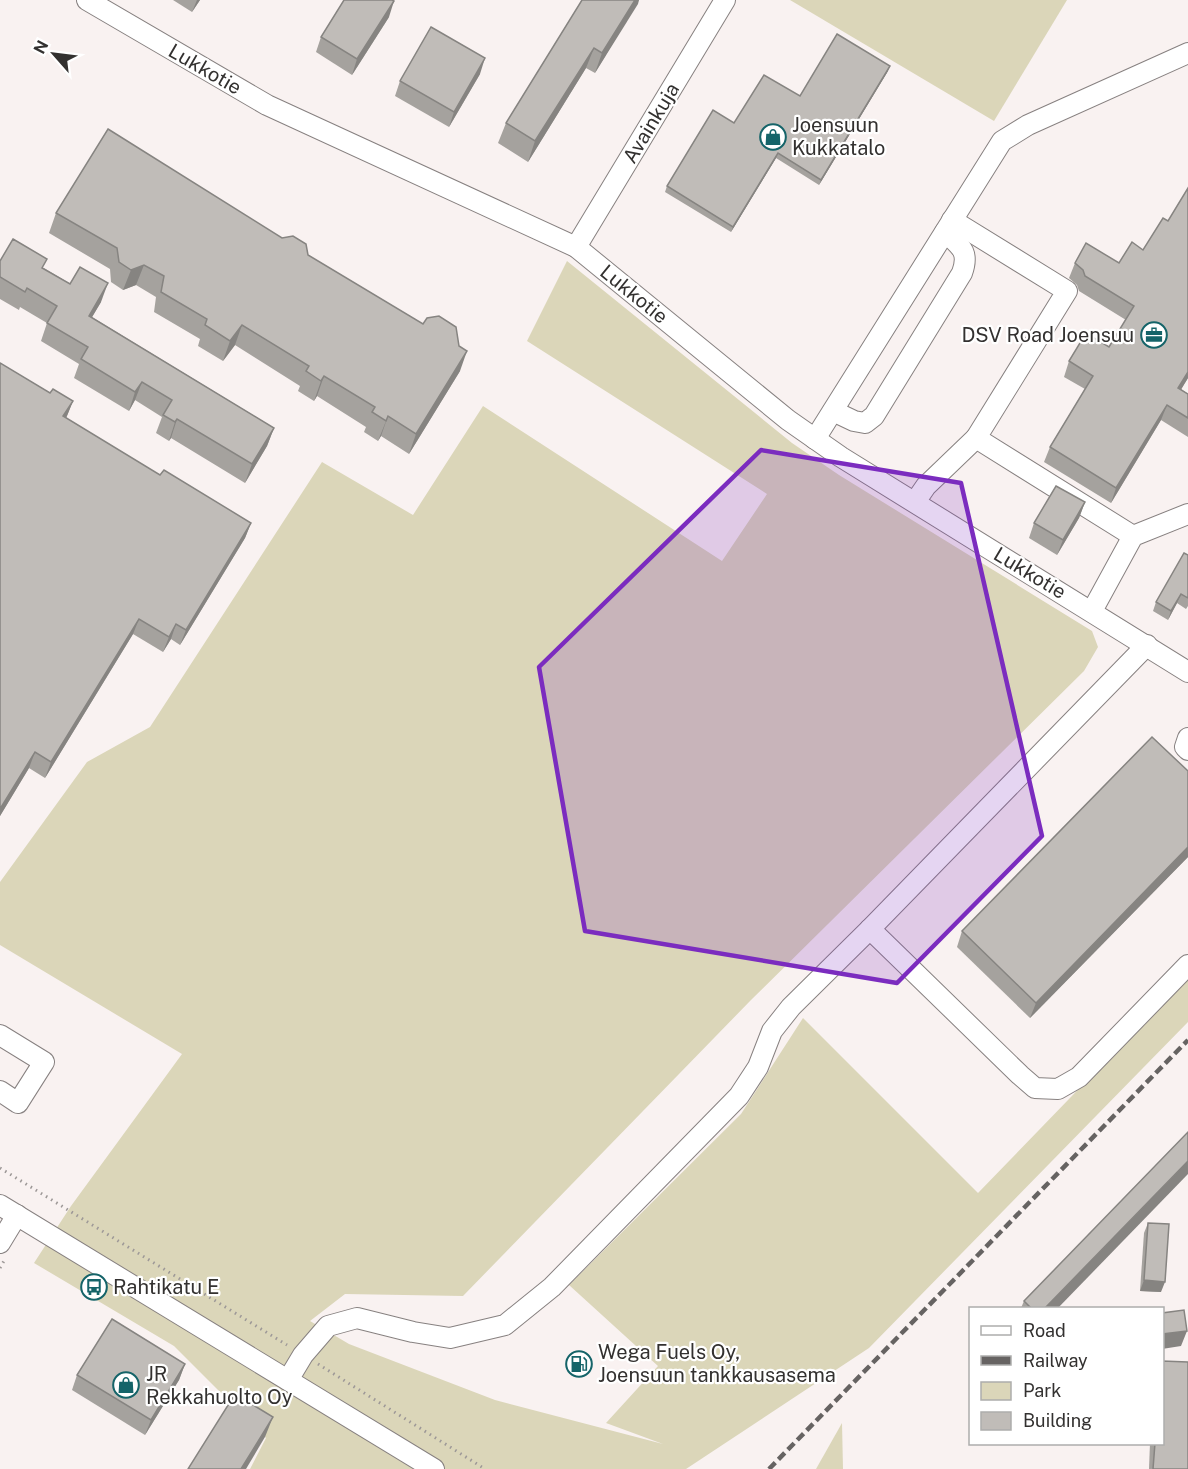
<svg xmlns="http://www.w3.org/2000/svg" width="1188" height="1469" font-family="'Public Sans',sans-serif">
<style>
.green{fill:#dbd6b9}
.lines{fill:none;stroke-linecap:round;stroke-linejoin:round}
.minor-casing{stroke:#878180;stroke-width:22}
.path{stroke:#9d9897;stroke-width:3;stroke-dasharray:1.5 4.5;stroke-linecap:butt}
.minor{stroke:#fff;stroke-width:20}
.rail{stroke:#666362;stroke-width:4.5;stroke-dasharray:9 4.5;stroke-linecap:butt}
.wall{fill:#a5a29e}
.shaded-wall{fill:#868481}
.building{fill:#c0bcb8;stroke:#868481;stroke-width:1.5}
.marked{fill:#7b2cbf;fill-opacity:0.2;stroke:#7b2cbf;stroke-width:4.5;stroke-linejoin:round}
.labels{text-anchor:middle;dominant-baseline:central;stroke-width:4.5;stroke-linejoin:round;paint-order:stroke}
.street-label{font-size:20px;fill:#333130;stroke:#fff}
.poi-label{font-size:20px;fill:#333130;stroke:#fff;text-anchor:start}
</style>
<rect width="100%" height="100%" fill="#f9f2f1"/>
<g class="green">
<path d="M790,0H1067L994,121Z"/>
<path d="M567,261L792,443L839,475L1092,631L1098,647L1084,671L751,1000L463,1296L345,1294L310,1321L349,1344L495,1400L663,1444L606,1423L658,1366L569,1285L741,1114L803,1018L978,1193L1188,976V1022L869,1348L686,1469H250L266,1438L174,1346L34,1263L71,1206L182,1054L0,945V882L87,762L150,727L322,462L413,515L483,406L722,561L767,494L527,341Z"/>
<path d="M842,1423L843,1469H816Z"/>
</g>
<g class="lines">
<g class="minor-casing">
<g id="minor">
<path d="M87,0L267,105L576,247L788,420L841,457L1188,672"/>
<path d="M952,220L1067,291L976,438L1133,536"/>
<path d="M576,247L725,0"/>
<path d="M833,411L854,421L865,423L874,416L962,273C970,251 960,246 945,232"/>
<path d="M815,439L1002,141L1028,125L1188,53"/>
<path d="M915,502L926,486L976,438"/>
<path d="M1092,611L1133,536L1188,514"/>
<path d="M1188,738L1185,747L1188,750"/>
<path d="M870,929L1020,1075L1035,1088L1058,1089L1079,1077L1188,965"/>
<path d="M0,1035L44,1062L18,1103L0,1091"/>
<path d="M0,1205L434,1469"/>
<path d="M0,1243L17,1215"/>
<path d="M288,1380L303,1355L328,1326L357,1318L413,1332L450,1338L505,1325L552,1287L739,1096L758,1067L772,1031L791,1007L870,929L1147,645"/>
</g>
</g>
<g class="path">
<path d="M0,1168L287,1345"/>
<path d="M0,1268L5,1259"/>
<path d="M318,1364L485,1469"/>
</g>
<use href="#minor" class="minor"/>
<path class="rail" d="M769,1469L1188,1040"/>
</g>
<g class="wall">
<path d="M173,0H200L192,12Z"/>
<path d="M582,0H639L595,73L586,68L528,162L498,143L506,123Z"/>
<path d="M389,17L352,75L316,52L321,37Z"/>
<path d="M888,71L819,185L776,158L731,232L665,192L667,186L734,123L800,96Z"/>
<path d="M480,74L449,127L395,96L400,81Z"/>
<path d="M1188,188V378L1181,389L1188,394V437L1161,420L1111,503L1044,462L1050,447L1085,389L1064,377L1069,361L1109,347L1126,320L1079,291L1077,285L1069,278L1075,263H1119L1143,250L1168,221Z"/>
<path d="M56,213L308,255L460,371L409,454L381,436L378,441L364,432L366,427L317,396L314,401L298,391L300,386L235,345L223,361L198,346L200,339L154,312L156,297L136,285L123,290L111,282L110,269L49,233Z"/>
<path d="M0,261L44,268L101,302L92,317L274,428L267,446L245,483L171,438L169,441L156,433L162,417L135,400L129,411L74,378L79,364L41,341L47,323L20,307L19,310L0,299Z"/>
<path d="M0,363L50,393L73,401L66,418L160,475L251,523L245,538L180,645L171,639L163,652L133,634L45,778L29,768L0,816Z"/>
<path d="M1085,502L1079,518L1057,555L1029,538L1034,523Z"/>
<path d="M1188,555V606L1186,609L1177,603L1168,620L1153,611L1156,602Z"/>
<path d="M1188,771V857L1030,1018L957,947L962,931Z"/>
<path d="M1148,1223L1161,1292L1140,1291L1144,1233Z"/>
<path d="M1024,1301L1058,1308H1021Z"/>
<path d="M185,1364L179,1380L145,1435L72,1390L77,1375Z"/>
<path d="M1150,1443H1162L1188,1469H1149Z"/>
</g>
<g class="shaded-wall">
<path d="M197,0H200L192,12Z"/>
<path d="M635,0H639L638,4L595,73L602,53Z"/>
<path d="M394,1L389,17L352,75L357,59Z"/>
<path d="M594,48L586,68L528,162L535,141Z"/>
<path d="M485,58L480,74L449,127L454,112Z"/>
<path d="M890,66L888,71L819,185L821,180Z"/>
<path d="M778,153L776,158L731,232L733,227Z"/>
<path d="M144,265L136,285L123,290L131,270Z"/>
<path d="M108,283L101,302L82,334L89,316Z"/>
<path d="M242,325L235,345L223,361L230,341Z"/>
<path d="M467,351L460,371L409,454L416,434Z"/>
<path d="M1188,372V378L1173,403L1178,388Z"/>
<path d="M324,376L317,396L314,401L321,381Z"/>
<path d="M142,382L135,400L129,411L135,392Z"/>
<path d="M73,401L67,416L58,431L63,416Z"/>
<path d="M1167,405L1161,420L1111,503L1116,488Z"/>
<path d="M388,416L381,436L378,441Z"/>
<path d="M177,419L171,438L169,441L175,422Z"/>
<path d="M274,428L267,446L245,483L252,464Z"/>
<path d="M1085,502L1079,518L1057,555L1063,540Z"/>
<path d="M251,523L245,538L180,645L186,630Z"/>
<path d="M1181,594L1177,603L1168,620L1171,611Z"/>
<path d="M139,619L133,634L45,778L51,762Z"/>
<path d="M176,624L171,639L163,652L169,637Z"/>
<path d="M35,752L29,768L0,816V809Z"/>
<path d="M1188,847V857L1030,1018L1036,1003Z"/>
<path d="M1188,1161V1174L1058,1308H1045Z"/>
<path d="M1144,1280L1165,1282L1161,1292L1140,1291Z"/>
<path d="M1187,1331L1181,1346L1162,1349V1334Z"/>
<path d="M185,1364L179,1380L145,1435L151,1420Z"/>
<path d="M273,1417L265,1437L246,1469H241Z"/>
</g>
<g class="building">
<path d="M344,0H392L394,1L357,59L321,37Z"/>
<path d="M582,0H635L602,53L594,48L535,141L506,123Z"/>
<path d="M431,27L485,58L454,112L400,81Z"/>
<path d="M837,34L890,66L821,180L778,153L733,227L667,186L713,110L734,123L764,75L800,96Z"/>
<path d="M108,129L282,238L293,236L306,244L308,255L423,324L427,318L439,316L456,327L459,346L467,351L416,434L388,416L386,421L372,412L375,407L324,376L321,381L306,371L309,366L242,325L230,341L205,325L207,319L161,292L164,276L144,265L131,270L119,262L117,248L56,213Z"/>
<path d="M1188,188V372L1178,388L1188,394V418L1167,405L1116,488L1050,447L1093,376L1069,361L1086,333L1109,347L1134,306L1085,276L1083,270L1075,263L1086,243L1119,263L1132,242L1143,250L1163,218L1168,221Z"/>
<path d="M13,239L47,259L42,268L70,284L80,267L108,283L89,316L274,428L252,464L177,419L175,422L163,415L172,400L142,382L135,392L81,359L88,347L47,323L57,306L27,288L25,292L0,277V261Z"/>
<path d="M0,363L50,393L53,389L73,401L63,416L160,475L164,470L251,523L186,630L176,624L169,637L139,619L51,762L35,752L0,809Z"/>
<path d="M1056,486L1085,502L1063,540L1034,523Z"/>
<path d="M1184,553L1188,555V598L1181,594L1171,611L1156,602Z"/>
<path d="M1152,737L1188,771V847L1036,1003L962,931Z"/>
<path d="M1188,1132V1161L1045,1308H1031L1024,1301Z"/>
<path d="M1148,1223L1169,1224L1165,1282L1144,1280Z"/>
<path d="M1184,1310L1187,1331L1162,1334V1313Z"/>
<path d="M112,1319L185,1364L151,1420L77,1375Z"/>
<path d="M1162,1361L1188,1362V1469H1153L1155,1443H1162Z"/>
<path d="M235,1394L273,1417L241,1469H188Z"/>
</g>
<path class="marked" d="M761,450L961,483L1042,836L897,983L585,931L539,667Z"/>
<defs>
<g id="shop-ring" transform="scale(1.35)"><circle r="9.5" fill="#fff" stroke="#156469" stroke-width="1.5"/><path d="M-5-2.5h2.3a2.7 3.5 0 0 1 5.4 0H5L5.5 6h-11ZM-1.5-2.5h3a1.5 2.3 0 0 0-3 0Z" fill="#156469"/></g>
<g id="office-ring" transform="scale(1.35)"><circle r="9.5" fill="#fff" stroke="#156469" stroke-width="1.5"/><path d="M-6-3h4V-5.5h4V-3h4V5H-6ZM-1-4.5V-3h2v-1.5ZM-6 0V1H6V0Z" fill="#156469"/></g>
<g id="bus-ring" transform="scale(1.35)"><circle r="9.5" fill="#fff" stroke="#156469" stroke-width="1.5"/><path d="M-5-6H5V4H4V6H2V4H-2V6H-4V4H-5ZM-3.5-4V0h7V-4ZM-3.5 1.2v1.5H-2V1.2ZM2 1.2v1.5H3.5V1.2Z" fill="#156469"/></g>
<g id="fuel-ring" transform="scale(1.35)"><circle r="9.5" fill="#fff" stroke="#156469" stroke-width="1.5"/><path d="M-5.5-6h7V0h2V4h1.3V-2.5L3-4.5l.8-.8L6-3V5H2.5V1h-1V6h-7ZM-4.2-4.7v3.2H.2V-4.7Z" fill="#156469"/></g>
</defs>
<g fill-rule="evenodd">
<use href="#shop-ring" x="773" y="137"/>
<use href="#office-ring" x="1154" y="335"/>
<use href="#bus-ring" x="94" y="1287"/>
<use href="#fuel-ring" x="579" y="1364"/>
<use href="#shop-ring" x="126" y="1385"/>
</g>
<g class="labels">
<g class="street-label">
<text transform="translate(205 69) rotate(30)">Lukkotie</text>
<text transform="translate(651 123) rotate(-59)">Avainkuja</text>
<text transform="translate(634 294) rotate(39)">Lukkotie</text>
<text transform="translate(1030 573) rotate(31)">Lukkotie</text>
</g>
<g class="poi-label">
<text x="792" y="125">Joensuun<tspan x="792" dy="23">Kukkatalo</tspan></text>
<text x="1134" y="335" text-anchor="end">DSV Road Joensuu</text>
<text x="113" y="1287">Rahtikatu E</text>
<text x="598" y="1352">Wega Fuels Oy,<tspan x="598" dy="23">Joensuun tankkausasema</tspan></text>
<text x="146" y="1374">JR<tspan x="146" dy="23">Rekkahuolto Oy</tspan></text>
</g>
</g>
<rect x="969" y="1307" width="195" height="138" fill="#ffffff" stroke="#adadac" stroke-width="1.5"/>
<rect x="981" y="1326" width="30" height="9" fill="#ffffff" stroke="#adadac" stroke-width="1.5"/>
<text x="1023" y="1337" font-size="18" fill="#333130">Road</text>
<rect x="981" y="1356" width="30" height="9" fill="#666362" stroke="#adadac" stroke-width="1.5"/>
<text x="1023" y="1367" font-size="18" fill="#333130">Railway</text>
<rect x="981" y="1382" width="30" height="18" fill="#dbd6b9" stroke="#adadac" stroke-width="1.5"/>
<text x="1023" y="1397" font-size="18" fill="#333130">Park</text>
<rect x="981" y="1412" width="30" height="18" fill="#c0bcb8" stroke="#adadac" stroke-width="1.5"/>
<text x="1023" y="1427" font-size="18" fill="#333130">Building</text>
<g transform="translate(54 54) rotate(298)" stroke="#ffffff" stroke-width="4.5" paint-order="stroke">
<path d="M0-4.5L10 22L0 15L-10 22Z" fill="#333130"/>
<text y="-9" font-size="16" font-weight="bold" text-anchor="middle" fill="#333130">N</text>
</g>
</svg>
